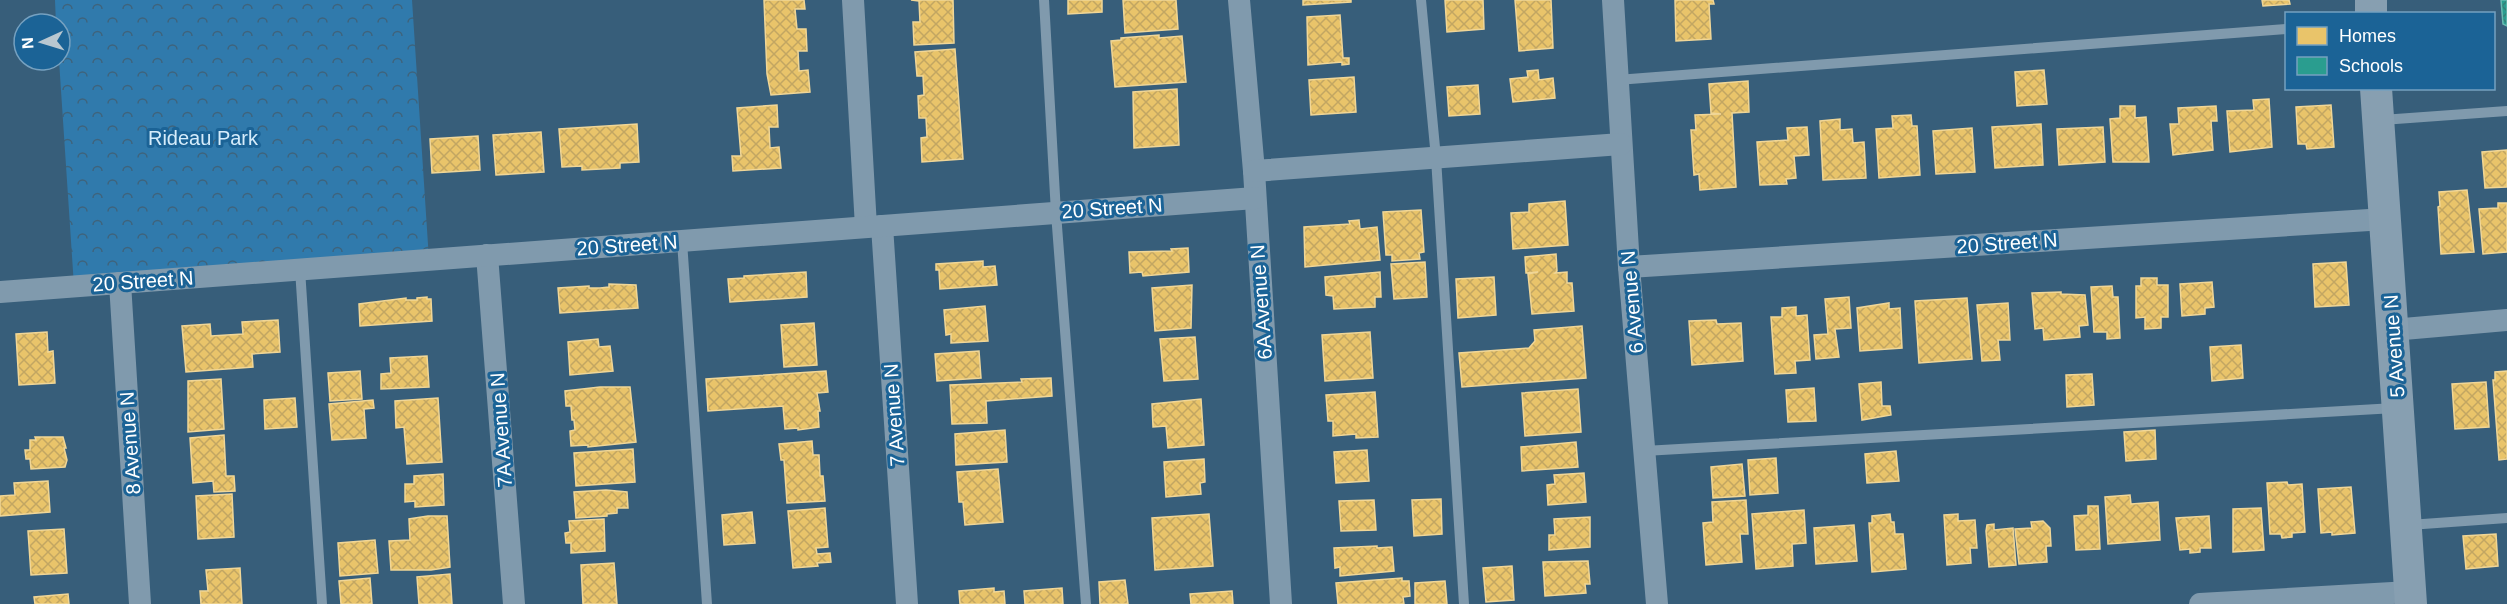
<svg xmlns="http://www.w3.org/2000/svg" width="2507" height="604" font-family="Arial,sans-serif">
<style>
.park{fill:url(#park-crowns)}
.homes{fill:url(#homes-cross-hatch);stroke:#f0d697;stroke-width:1.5}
.schools{fill:url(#schools-cross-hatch);stroke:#6abab1;stroke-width:1.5}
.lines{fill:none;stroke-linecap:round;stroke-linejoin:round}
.lane{stroke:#809aad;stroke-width:10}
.street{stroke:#809aad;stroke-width:22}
.secondary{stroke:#879fb1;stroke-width:32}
.labels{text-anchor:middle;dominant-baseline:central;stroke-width:6;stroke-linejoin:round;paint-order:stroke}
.park-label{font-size:20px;fill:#d5ecfb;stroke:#1b6396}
.street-label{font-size:20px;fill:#fff;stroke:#1b6396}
</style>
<defs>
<pattern id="park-crowns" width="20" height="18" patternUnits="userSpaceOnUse" patternTransform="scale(1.5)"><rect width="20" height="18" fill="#307aac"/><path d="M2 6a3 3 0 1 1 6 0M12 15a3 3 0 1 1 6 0" fill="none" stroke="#3e637c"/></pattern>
<pattern id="homes-cross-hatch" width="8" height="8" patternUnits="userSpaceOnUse" patternTransform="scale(1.5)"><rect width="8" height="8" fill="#e9c46a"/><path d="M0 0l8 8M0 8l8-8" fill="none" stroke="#c2a662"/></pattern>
<pattern id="schools-cross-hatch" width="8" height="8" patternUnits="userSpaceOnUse" patternTransform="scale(1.5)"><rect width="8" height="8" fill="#2a9d8f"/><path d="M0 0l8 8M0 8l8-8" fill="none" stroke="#368178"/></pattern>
</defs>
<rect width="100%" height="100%" fill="#375e7a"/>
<path class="park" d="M55,0H412L429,260L74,286L59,60L60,24H56Z"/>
<g class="homes">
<path d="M764,0H804L805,9H795L797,29H806L807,51H798L799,71L808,70L810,92L771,95L767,74Z"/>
<path d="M911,0H953L954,43L914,45L913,22H920L919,1Z"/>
<path d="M1068,0H1102V12L1068,14Z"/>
<path d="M1123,0H1176L1178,29L1125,33Z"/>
<path d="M1303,0H1351V2L1303,5Z"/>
<path d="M1445,0H1483L1484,29L1447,32Z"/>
<path d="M1515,0H1551L1553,48L1519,51Z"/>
<path d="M1675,0H1713L1714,4H1709L1711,39L1676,41Z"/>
<path d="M2262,0H2289L2290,4L2263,6Z"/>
<path d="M1340,15L1343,58H1349V64L1342,65V62L1308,65L1307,17Z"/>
<path d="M1159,35V38L1182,36L1186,82L1115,87L1111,41L1121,40V38Z"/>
<path d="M955,49L963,159L922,162L921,138L927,137L926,118H919L918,96L924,95L923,76H917L915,52Z"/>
<path d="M1538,70L1539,80L1553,78L1555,98L1513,102L1510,79L1528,77L1527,71Z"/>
<path d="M2044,70L2047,104L2017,106L2015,72Z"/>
<path d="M1354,77L1356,112L1311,115L1309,80Z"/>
<path d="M1748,81L1749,112L1732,113L1736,187L1700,190L1699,174L1694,175L1691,130H1696L1695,115L1721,114L1711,113L1709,84Z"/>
<path d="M1478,85L1480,114L1449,116L1447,87Z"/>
<path d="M1177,89L1179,145L1134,148L1133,92Z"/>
<path d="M2269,99L2272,147L2230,152L2227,111L2254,110L2253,100Z"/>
<path d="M777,105L778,127H769L770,148L779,147L781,168L733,171L732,156H741L737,108Z"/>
<path d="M2331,105L2334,147L2307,149L2306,144H2298L2296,107Z"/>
<path d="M2120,106H2135V118L2146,117L2149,162H2113L2110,119L2120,118Z"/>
<path d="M2216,106L2217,121H2211L2213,150L2173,155L2170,124H2179L2178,108Z"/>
<path d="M1911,115L1912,126H1917L1920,175L1879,178L1876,129L1893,128L1892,116Z"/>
<path d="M1840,119V130L1852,129L1853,143L1864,142L1866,178L1823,180L1820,121Z"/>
<path d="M637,124L639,162L620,163V168L582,170V166L562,167L559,129Z"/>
<path d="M2041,124L2043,165L1995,168L1992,127Z"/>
<path d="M1807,127L1809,155L1794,156L1796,178L1786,179L1787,184L1760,185L1757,142L1788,140L1787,128Z"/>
<path d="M2103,127L2105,162L2059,165L2057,129Z"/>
<path d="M1972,128L1975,172L1936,174L1933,131Z"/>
<path d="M541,132L544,172L496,175L493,135Z"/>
<path d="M478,136L480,170L432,173L430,139Z"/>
<path d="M2507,150V187L2485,188L2482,152Z"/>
<path d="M2467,190L2474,252L2441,254L2438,207L2440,206L2439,192Z"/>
<path d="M1565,201L1568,245L1513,249L1511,213L1529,212V204Z"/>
<path d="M2498,203H2507V252L2483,254L2479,209L2498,208Z"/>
<path d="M1421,210L1424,252L1419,253L1420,259L1392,261V255H1386L1383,212Z"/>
<path d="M1359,220L1360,229L1377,227L1380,260L1305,267L1304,227L1350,224L1349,221Z"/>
<path d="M1188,248L1189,272L1143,276L1142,272L1130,273L1129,252L1172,251L1171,249Z"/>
<path d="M1556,254L1557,271L1555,273L1567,272V283H1572L1574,311L1532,314L1528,274L1538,272L1526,273L1525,257Z"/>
<path d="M983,261V267L995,266L997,285L940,289L939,270H936V264Z"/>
<path d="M1425,262L1427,297L1394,299L1391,264Z"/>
<path d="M2346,262L2349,305L2315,307L2313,264Z"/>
<path d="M806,272L807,297L730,302L728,279L744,278V276Z"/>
<path d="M1380,272L1381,297H1375V307L1334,309L1333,296L1326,295L1325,277Z"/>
<path d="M1494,277L1496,315L1458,318L1456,279Z"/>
<path d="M2141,278H2157V285H2168V317H2161V328L2145,329V317L2136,318V286H2141Z"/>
<path d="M2212,282L2214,307L2205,308V314L2182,316L2180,284Z"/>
<path d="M609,284L636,285L638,308L560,313L558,288L589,286V288H600L609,287Z"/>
<path d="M1192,285L1191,328L1155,331L1152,288Z"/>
<path d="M2112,286L2113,297H2118L2120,338L2107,339V332H2094L2091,287Z"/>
<path d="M2061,292V294L2085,295L2088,325L2079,326L2080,337L2044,340L2043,328L2035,329L2032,293Z"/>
<path d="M427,297V299H431L432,321L360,326L359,304L406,298V300H417V298Z"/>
<path d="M1849,297L1851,328L1835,329L1839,357L1816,359L1814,335L1828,334L1825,299Z"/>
<path d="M1967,298L1972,359L1919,363L1915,301Z"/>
<path d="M1889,303V309L1900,308L1902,348L1860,351L1857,308Z"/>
<path d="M2008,303L2010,340H1998L2000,360L1982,361L1977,305Z"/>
<path d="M985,306L988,341L951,343V334L946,335L944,310Z"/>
<path d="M1796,307V316L1807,315L1810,360L1795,361L1796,373L1775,374L1771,317H1782V308Z"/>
<path d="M278,320L280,352L252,354L253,367L186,372L182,326L210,324L211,336L243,334L242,322Z"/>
<path d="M1716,320L1717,324L1741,323L1743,361L1692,365L1689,321Z"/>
<path d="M814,323L817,365L784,367L781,325Z"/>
<path d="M1582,326L1586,378L1462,387L1459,353L1529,348L1535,341L1534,330Z"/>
<path d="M47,332L48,352L53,351L55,383L19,385L16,334Z"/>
<path d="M1370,332L1373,378L1325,381L1322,335Z"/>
<path d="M1195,337L1198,379L1164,381L1160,339Z"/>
<path d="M598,339L599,347L610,346L613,371L570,375L568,342Z"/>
<path d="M2241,345L2243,378L2212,381L2210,347Z"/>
<path d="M979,351L981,378L937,381L935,354Z"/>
<path d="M427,356L429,387L381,389V374L391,373L390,358Z"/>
<path d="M360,371L362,399L330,401L328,373Z"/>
<path d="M826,371L828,392L817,393L820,411H818L819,427L798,430V428L785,429L783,406L708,411L706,379Z"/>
<path d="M2507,371V459L2499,460L2493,380H2495V372Z"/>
<path d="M2092,374L2094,405L2067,407L2066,375Z"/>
<path d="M1051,378L1052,396L986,401L987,423L952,424L950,385L1022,382L1021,379Z"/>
<path d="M221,379L224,429L188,432V381Z"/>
<path d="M1881,382L1882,406H1890L1891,415L1862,420L1859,384Z"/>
<path d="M2486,382L2489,427L2455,429L2452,384Z"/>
<path d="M600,387H630L636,442L588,447V445L571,446L570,431L575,430L574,420H572L571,406H566L565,391Z"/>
<path d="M1814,388L1816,421L1788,422L1786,390Z"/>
<path d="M1578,389L1581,432L1525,436L1522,393Z"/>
<path d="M1375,392L1378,437L1356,438V434L1333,436V421H1328L1326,395Z"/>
<path d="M295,398L297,427L265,429L264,400Z"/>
<path d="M438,398L442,462L407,464L404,427L396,428L395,401Z"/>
<path d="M1201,399L1204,445L1168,448L1166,426L1153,427L1152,404Z"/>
<path d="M373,400L374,408L364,409L366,438L332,440L329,404Z"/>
<path d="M1005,430L1007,462L956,465L955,434Z"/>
<path d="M2155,430L2156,459L2126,461L2124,432Z"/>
<path d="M224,435L226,476H234L235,491L214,492L213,481L193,483L190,438Z"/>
<path d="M35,437H63L66,448H64L67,460L65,467L31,469L30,459H26L25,450H30V440H36Z"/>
<path d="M812,441L813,455H819L820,476H823L825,501L787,503L784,460H781L779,444Z"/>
<path d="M1576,442L1578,467L1522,471L1521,447Z"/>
<path d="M633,449L635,482L576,486L574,453Z"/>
<path d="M1367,450L1369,481L1336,483L1334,452Z"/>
<path d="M1896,451L1899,481L1867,483L1865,454Z"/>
<path d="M1776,458L1778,493L1750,495L1748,460Z"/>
<path d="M1204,459L1205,482L1200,483L1201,494L1166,497L1164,462Z"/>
<path d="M1742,464L1745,496L1713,498L1711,467Z"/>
<path d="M998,469L1003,522L965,525L963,502H959L957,472Z"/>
<path d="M1584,473L1586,502L1548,505L1547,485L1555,484L1554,475Z"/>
<path d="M443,474L444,505L415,507V501L405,502V484H414V476Z"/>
<path d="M48,481L50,512L0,516V496L15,495L14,483Z"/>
<path d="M2287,482L2288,485L2302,484L2305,532L2292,533V537L2282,538L2281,534H2270L2267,483Z"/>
<path d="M2351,487L2355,533L2332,535V532L2321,533L2318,489Z"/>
<path d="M606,490L627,492L628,508H617V513L607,514V516L576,518L574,492Z"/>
<path d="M232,494L234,537L198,539L196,496Z"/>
<path d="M2130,495L2131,504L2158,502L2160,540L2108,544L2105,497Z"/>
<path d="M1441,499L1442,534L1414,536L1412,500Z"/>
<path d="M1374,500L1376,530L1341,531L1339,501Z"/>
<path d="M1746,500L1748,534H1740L1742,562L1706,565L1703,523L1713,522L1712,502Z"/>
<path d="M2088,506H2098L2100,549L2076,550L2074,516L2088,515Z"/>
<path d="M825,508L828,547L816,548L817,554L830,553L831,562L817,563L818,566L793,568L788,511Z"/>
<path d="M2261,508L2264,550L2233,552V509Z"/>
<path d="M1804,510L1806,543L1792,544L1793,566L1756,569L1752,514Z"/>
<path d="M752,512L755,543L724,545L722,515Z"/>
<path d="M1209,514L1213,566L1155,570L1152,518Z"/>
<path d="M1890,514L1891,522H1894L1895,534H1903L1906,569L1872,572L1869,523H1872V516Z"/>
<path d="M1958,514V521L1975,520L1977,548H1970L1971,563L1947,565L1944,515Z"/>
<path d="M428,516H447L450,567L431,570H391L389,541L410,540L409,519Z"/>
<path d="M2209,516L2211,548H2200V552L2190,553V549L2180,550L2176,518Z"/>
<path d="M1590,517V547L1549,550V535H1555L1554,519Z"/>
<path d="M604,519L605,551L571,553V543H566L565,533L570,532L569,521Z"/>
<path d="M2043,521L2050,528L2051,546H2046L2047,562L2019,564L2015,529L2032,528L2031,522Z"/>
<path d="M1994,524V530L2013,528L2016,565L1989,567L1986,531L1987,525Z"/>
<path d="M1854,525L1857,561L1816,564L1814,528Z"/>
<path d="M64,529L67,573L31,575L28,531Z"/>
<path d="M2496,534L2498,566L2466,569L2463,536Z"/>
<path d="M375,540L378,573L340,576L338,543Z"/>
<path d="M1377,546V548L1392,547L1394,571L1340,576V567L1335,568L1334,548Z"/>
<path d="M1588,561L1590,584H1585L1586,593L1545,596L1543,562Z"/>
<path d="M614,563L617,604H583L581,565Z"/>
<path d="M1512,566L1514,600L1486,602L1483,568Z"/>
<path d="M240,568L242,604H201L200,591H208L206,570Z"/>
<path d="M450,574L452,604H419L417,577Z"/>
<path d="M370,578L372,604H341L339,581Z"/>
<path d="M1402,578V581H1409L1410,596L1403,597L1404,604H1338L1336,583Z"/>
<path d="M1125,580L1128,604H1100L1099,582Z"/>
<path d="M1445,581L1447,604H1415V583Z"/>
<path d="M994,588V592L1004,591L1005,604H960L959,591Z"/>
<path d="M1062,588L1063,604H1025L1024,591Z"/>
<path d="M1232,591L1233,604H1191L1190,594Z"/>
<path d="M68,594L69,604H35L34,597Z"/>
</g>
<path class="schools" d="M2501,0H2507V26L2503,24Z"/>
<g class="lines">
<g class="lane">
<path d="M1044,0L1056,213L1086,604"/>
<path d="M1421,0L1436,158L1464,604"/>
<path d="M1617,80L2286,29"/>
<path d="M2382,120L2507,111"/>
<path d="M682,241L707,604"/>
<path d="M300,269L322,604"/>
<path d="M1644,451L2395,408"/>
<path d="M2409,525L2507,518"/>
</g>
<g class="street">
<path d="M853,0L866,227"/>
<path d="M1239,0L1254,171L1281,604"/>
<path d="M1613,0L1629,267L1657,604"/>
<path d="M1254,171L1621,144"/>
<path d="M882,226L907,604"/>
<path d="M487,255L514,604"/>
<path d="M1629,267L2385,219"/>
<path d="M120,283L140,604"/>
<path d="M0,292L1255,198"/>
<path d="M2392,330L2507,320"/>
<path d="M2200,604L2410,592"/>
</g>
<g class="secondary">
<path d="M2371,0V14"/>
<path d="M2376,88L2411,604"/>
</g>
</g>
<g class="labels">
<g class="park-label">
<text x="203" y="138">Rideau Park</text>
</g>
<g class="street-label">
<text transform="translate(1112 208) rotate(-4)">20 Street N</text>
<text transform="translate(2007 243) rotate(-4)">20 Street N</text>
<text transform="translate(627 245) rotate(-4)">20 Street N</text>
<text transform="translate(143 281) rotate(-4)">20 Street N</text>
<text transform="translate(1261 302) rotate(-94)">6A Avenue N</text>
<text transform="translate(1632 302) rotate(-95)">6 Avenue N</text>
<text transform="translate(2394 346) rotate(-94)">5 Avenue N</text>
<text transform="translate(894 415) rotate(-94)">7 Avenue N</text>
<text transform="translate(501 430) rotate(-94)">7A Avenue N</text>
<text transform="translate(130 443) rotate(-94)">8 Avenue N</text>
</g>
</g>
<rect x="2285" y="12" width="210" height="78" fill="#1b6396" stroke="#76a1c0" stroke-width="1.5"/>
<rect x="2297" y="27" width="30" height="18" fill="#e9c46a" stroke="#76a1c0" stroke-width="1.5"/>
<text x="2339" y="42" font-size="18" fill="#ffffff">Homes</text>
<rect x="2297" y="57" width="30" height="18" fill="#2a9d8f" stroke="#76a1c0" stroke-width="1.5"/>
<text x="2339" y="72" font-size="18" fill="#ffffff">Schools</text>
<g transform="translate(42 42) rotate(266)"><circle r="28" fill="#1b6396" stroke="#76a1c0" stroke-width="1.5"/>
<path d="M0-4.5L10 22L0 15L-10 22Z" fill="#b9c7d0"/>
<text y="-9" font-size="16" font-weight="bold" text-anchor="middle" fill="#ffffff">N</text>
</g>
</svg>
